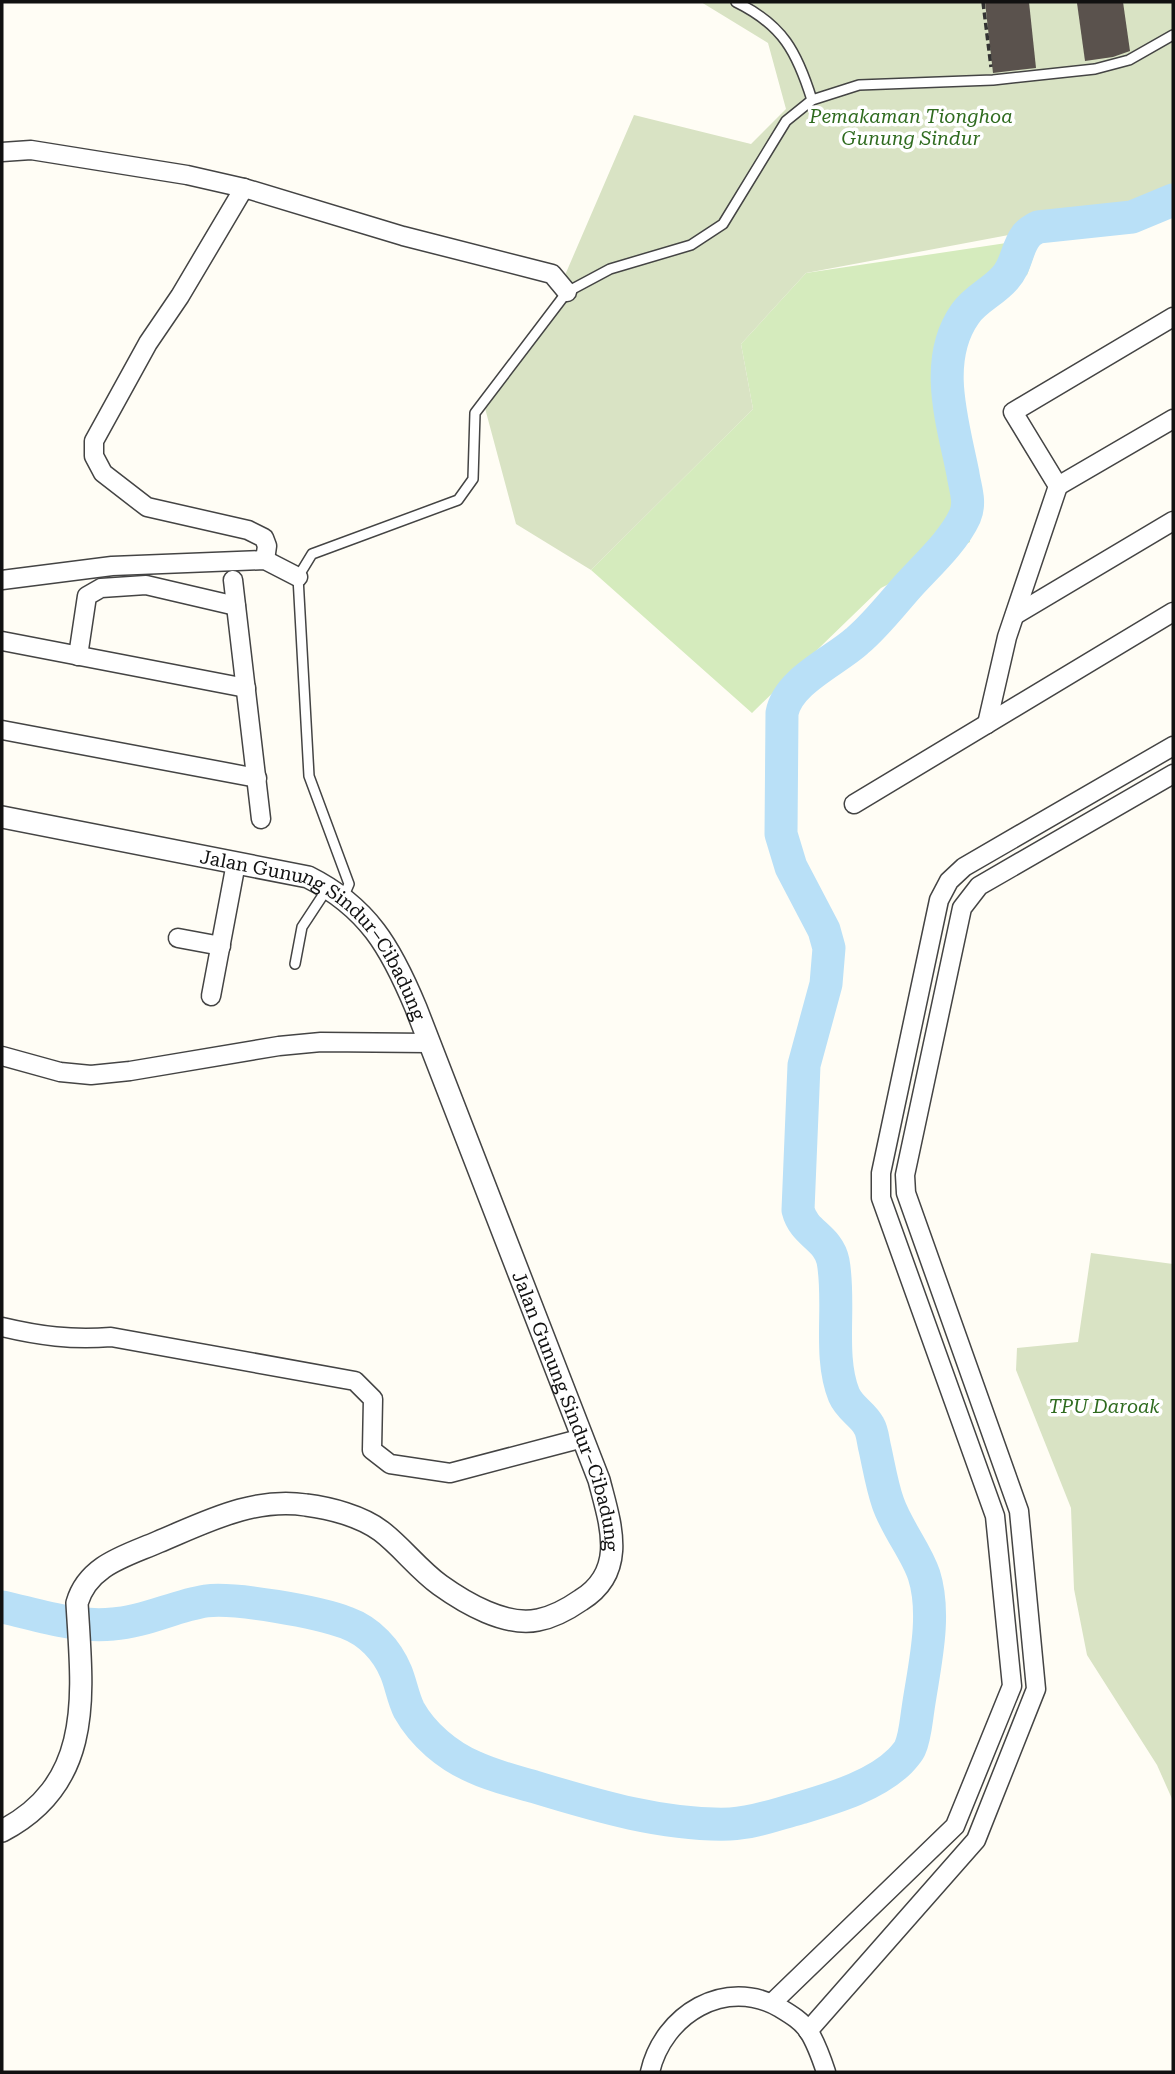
<svg xmlns="http://www.w3.org/2000/svg" width="1175" height="2074" font-family="'Roboto Serif',serif">
<style>
.green{fill:#d5ebbd}
.cemetery{fill:#d9e3c4}
.lines{fill:none;stroke-linecap:round;stroke-linejoin:round}
.river{stroke:#b9e0f7;stroke-width:33}
.building{fill:#5a524d}
.service-casing{stroke:#444;stroke-width:12}
.minor-casing{stroke:#444;stroke-width:21}
.tertiary-casing{stroke:#444;stroke-width:24}
.path{stroke:#333;stroke-width:3.5;stroke-dasharray:7 3.5;stroke-linecap:butt}
.service{stroke:#fff;stroke-width:9}
.minor{stroke:#fff;stroke-width:18}
.tertiary{stroke:#fff;stroke-width:21}
.labels{text-anchor:middle;dominant-baseline:central;stroke-width:7;stroke-linejoin:round;paint-order:stroke}
.park-label{font-size:19px;font-style:italic;fill:#2f6b1f;stroke:#fff}
.street-label{font-size:19px;fill:#111;stroke:#fff}
</style>
<rect width="100%" height="100%" fill="#fffdf5"/>
<path class="green" d="M1040,238L1027,275L987,294L941,335L938,378L970,468V542L881,588L752,713L591,570L753,409L741,344L806,273Z"/>
<g class="cemetery">
<path d="M701,2H1173V191L1068,224L806,273L741,344L753,409L591,570L516,524L482,397L553,303L634,115L751,144L786,109L768,43Z"/>
<path d="M1091,1253L1173,1264V1801L1157,1765L1087,1655L1074,1589L1071,1508L1016,1370L1017,1348L1078,1342Z"/>
</g>
<g class="lines">
<path class="river" d="M3,1607C38,1615 76,1628 113,1624C145,1622 174,1606 206,1601C234,1597 319,1612 347,1623C369,1631 387,1650 396,1672C401,1684 403,1698 409,1710C423,1735 448,1756 474,1767C493,1776 514,1781 535,1787C597,1806 665,1826 730,1824C754,1823 777,1814 800,1808C833,1798 875,1786 900,1761C902,1759 909,1751 910,1748C915,1737 916,1722 918,1709C924,1667 937,1616 924,1575C916,1551 897,1529 888,1503C882,1486 879,1467 875,1449C873,1442 873,1433 869,1426C863,1414 850,1409 844,1395C828,1356 841,1303 833,1261C828,1237 804,1234 798,1210L804,1065L826,984L829,948L824,930L791,867L781,834L782,713C788,681 835,661 857,641C876,625 892,604 908,586C927,565 953,542 965,516C971,502 965,488 963,474C953,423 932,361 965,314C975,299 993,292 1005,278C1017,265 1016,249 1026,236C1028,232 1035,229 1038,227L1132,217L1173,200"/>
</g>
<g class="building">
<path d="M985,2H1029L1036,68L993,73Z"/>
<path d="M1088,2H1123L1130,51L1113,57L1085,61L1077,3Z"/>
</g>
<g class="lines">
<g class="service-casing">
<g id="service">
<path d="M736,2C783,25 797,52 812,100"/>
<path d="M343,898L349,884L309,776L298,577L312,554L458,500L473,479L475,413L567,292L610,269L691,245L723,224L786,121L812,100L859,85L993,80L1095,69L1129,60L1173,35"/>
<path d="M295,964L302,927L327,889"/>
</g>
</g>
<g class="minor-casing">
<g id="minor">
<path d="M2,152L31,150L187,175L244,188L403,236L552,274L567,292"/>
<path d="M244,188L180,296L148,343L94,441V456L103,473L147,507L248,530L264,538L267,546L265,560"/>
<path d="M1058,486L1173,419"/>
<path d="M2,580L112,566L265,560L298,577"/>
<path d="M233,580L261,819"/>
<path d="M1015,615L1173,521"/>
<path d="M2,641L246,688"/>
<path d="M78,656L87,596L101,588L146,585L236,606"/>
<path d="M987,724L1007,637L1058,486L1013,412L1173,317"/>
<path d="M2,730L257,778"/>
<path d="M854,804L1173,612"/>
<path d="M178,938L221,946"/>
<path d="M211,996L236,863"/>
<path d="M2,1056L60,1072L91,1075L130,1071L279,1046L321,1042L428,1043"/>
<path d="M2,1327C40,1336 71,1340 111,1337L355,1381L373,1399L372,1450L390,1464L450,1473L583,1438"/>
<path d="M772,2003L955,1826L1012,1686L995,1516L881,1198V1173L939,900L949,881L964,867L1173,746"/>
<path d="M808,2031L976,1840L1036,1689L1019,1511L906,1193L905,1175L962,908L979,886L1173,774"/>
<path d="M650,2072C663,2015 725,1976 780,2008C790,2014 802,2021 809,2032C816,2043 822,2060 826,2072"/>
</g>
</g>
<g class="tertiary-casing">
<g id="tertiary">
<path id="s1" d="M2,817L308,877C368,907 391,948 416,1008L599,1480C610,1523 628,1571 581,1600C568,1609 554,1617 538,1620C506,1627 465,1603 440,1585C418,1569 402,1547 381,1531C361,1516 330,1508 306,1505C253,1497 206,1522 158,1542C126,1556 88,1565 77,1603C82,1691 96,1782 2,1831"/>
</g>
</g>
<path class="path" d="M983,2L991,67"/>
<use href="#service" class="service"/>
<use href="#minor" class="minor"/>
<use href="#tertiary" class="tertiary"/>
</g>
<g class="labels">
<g class="park-label">
<text x="911" y="116">Pemakaman Tionghoa<tspan x="911" dy="22">Gunung Sindur</tspan></text>
<text x="1104" y="1406">TPU Daroak</text>
</g>
<g class="street-label">
<text stroke="none"><textPath href="#s1" startOffset="350">Jalan Gunung Sindur–Cibadung</textPath></text>
<text stroke="none"><textPath href="#s1" startOffset="917">Jalan Gunung Sindur–Cibadung</textPath></text>
</g>
</g>
<rect width="1175" height="2074" fill="none" stroke="#111111" stroke-width="7"/>
</svg>
